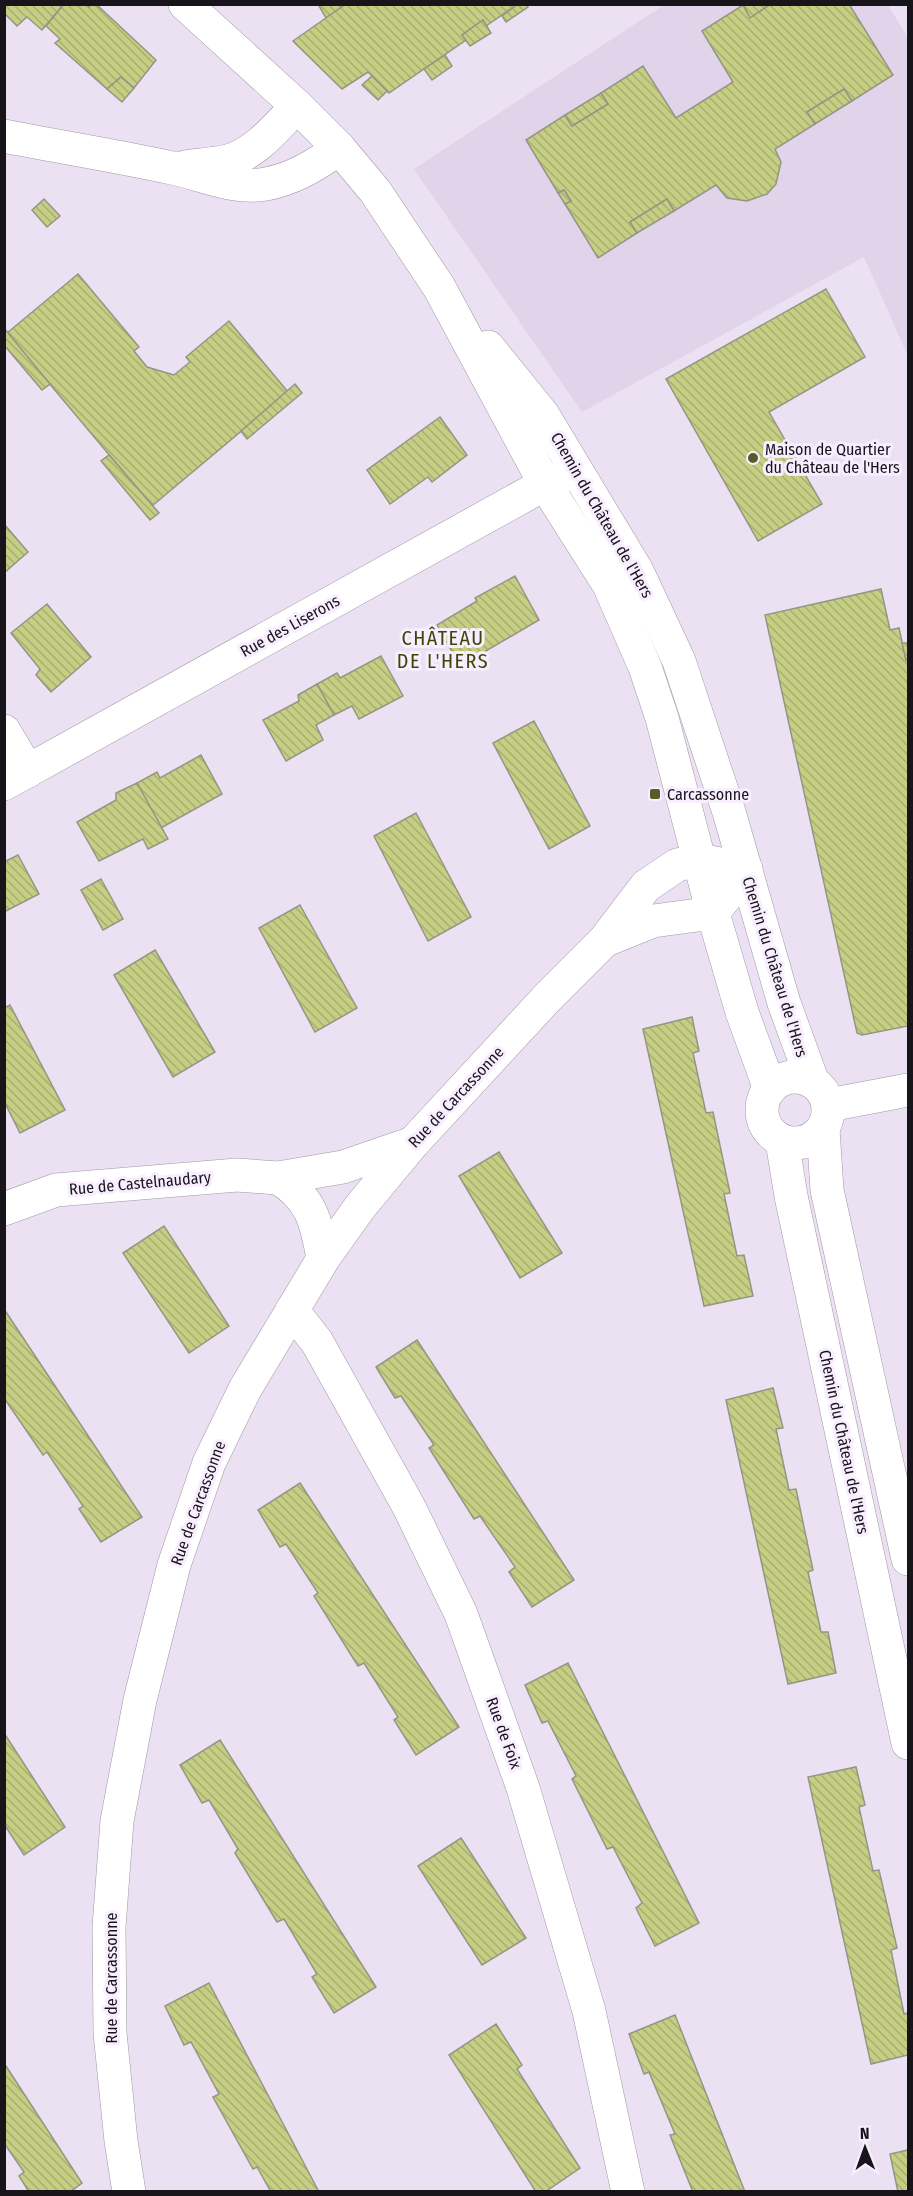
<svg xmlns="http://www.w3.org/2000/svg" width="913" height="2196" font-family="'Fira Sans Condensed',sans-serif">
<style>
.built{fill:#e0d3ea}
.building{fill:url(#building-back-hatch);stroke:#939685;stroke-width:1.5}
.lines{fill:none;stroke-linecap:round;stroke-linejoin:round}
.street-casing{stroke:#a097a7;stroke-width:34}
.street{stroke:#fff;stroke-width:33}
.poi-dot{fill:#565b29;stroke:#f8eeff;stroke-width:2}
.labels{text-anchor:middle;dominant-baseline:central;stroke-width:6;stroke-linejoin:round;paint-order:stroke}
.poi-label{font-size:16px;fill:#18151a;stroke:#f8eeff;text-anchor:start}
.street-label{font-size:16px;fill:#18151a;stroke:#f8eeff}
.quarter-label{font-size:20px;letter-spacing:1.5px;fill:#404405;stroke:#f8eeff}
</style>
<defs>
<pattern id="building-back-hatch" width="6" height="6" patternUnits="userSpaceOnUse" patternTransform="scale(1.5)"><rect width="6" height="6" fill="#c5ce83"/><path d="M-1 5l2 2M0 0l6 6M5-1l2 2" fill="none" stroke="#a8b071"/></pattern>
</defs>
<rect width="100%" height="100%" fill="#ebe1f2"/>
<path class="built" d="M664,5H888L908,38V356L864,257L582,412L414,169Z"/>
<g class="building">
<path d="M4,4H64L42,30L27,17L17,26L4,13Z"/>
<path d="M64,4H86L89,7L91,4H96L156,60L134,88L121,77L107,89L55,43L60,39L46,26Z"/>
<path d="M320,4H346L326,18L319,6Z"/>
<path d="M346,4H518L486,26L483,20L462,35L466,40L389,93L368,72L342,89L293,41Z"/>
<path d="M518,4H526L528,7L506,22L502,16Z"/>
<path d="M744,4H771L750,18L743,5Z"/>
<path d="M771,4H849L893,75L852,101L844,89L807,112L815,124L775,149L781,162L776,184L767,194L747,201L727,198L716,185L674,211L667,199L630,222L637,233L598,258L565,204L571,201L564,190L558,193L526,140L565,115L572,126L608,104L601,93L643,66L676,118L733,82L702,31L743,5L750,18Z"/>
<path d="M483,20L491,33L470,46L462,35Z"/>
<path d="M445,55L452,66L432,80L424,69Z"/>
<path d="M372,76L387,91L378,100L362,85Z"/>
<path d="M121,77L134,88L122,102L107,89Z"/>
<path d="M844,89L852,101L815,124L807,112Z"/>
<path d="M601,93L608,104L572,126L565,115Z"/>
<path d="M564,190L571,201L565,204L558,193Z"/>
<path d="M44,199L60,216L47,227L32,210Z"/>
<path d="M667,199L674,211L637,233L630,222Z"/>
<path d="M78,274L139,347L134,351L147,367L174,375L190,362L186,357L229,321L288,392L152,506L7,333Z"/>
<path d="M826,289L865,357L769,412L822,504L758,541L666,379Z"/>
<path d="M4,328L50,384L42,390L4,345Z"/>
<path d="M295,384L302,393L247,439L241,431Z"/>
<path d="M440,417L467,455L432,482L428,477L390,504L367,470Z"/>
<path d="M109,455L159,513L150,520L101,461Z"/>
<path d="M4,524L28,552L4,573Z"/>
<path d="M515,576L539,620L460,666L437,625L477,601L475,598Z"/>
<path d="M881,589L890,630L899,628L906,660L908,659V1026L862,1035L857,1033L765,615Z"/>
<path d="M47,604L91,657L51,692L36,675L40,669L11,633Z"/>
<path d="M902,643H908V659L906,660Z"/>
<path d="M381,656L403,696L359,719L352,706L334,715L317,684L337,673L340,678Z"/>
<path d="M317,684L334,715L316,725L323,740L286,761L263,720L299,701L298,695Z"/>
<path d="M534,721L590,826L549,849L493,743Z"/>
<path d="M201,755L222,794L161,828L137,783L157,772L160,778Z"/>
<path d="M137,783L168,839L148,849L143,839L99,861L77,822L116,800V793Z"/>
<path d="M416,813L471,917L428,941L374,836Z"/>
<path d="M18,855L39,894L4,912V862Z"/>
<path d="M101,879L123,919L103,930L81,890Z"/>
<path d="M300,905L357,1008L315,1032L259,928Z"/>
<path d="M155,950L215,1052L173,1077L114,975Z"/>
<path d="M10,1005L65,1110L20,1133L4,1101V1008Z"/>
<path d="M692,1017L699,1051L693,1053L706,1113L713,1112L730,1193L724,1194L737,1256L744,1255L753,1296L704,1306L643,1029Z"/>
<path d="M499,1152L562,1253L520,1278L459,1176Z"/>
<path d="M164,1226L229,1326L189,1353L123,1253Z"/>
<path d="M4,1309L142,1517L101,1542L79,1509L83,1506L47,1452L43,1455L4,1398Z"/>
<path d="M417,1340L574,1580L532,1607L509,1572L515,1567L480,1516L474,1519L429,1448L434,1445L401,1396L395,1398L376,1367Z"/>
<path d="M773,1388L783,1428L776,1429L789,1490L796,1489L813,1570L808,1572L821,1632H828L836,1673L788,1684L726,1400Z"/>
<path d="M300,1483L459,1727L416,1755L394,1720L398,1717L364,1663L358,1666L314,1596L318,1593L286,1544L280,1547L258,1510Z"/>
<path d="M568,1663L699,1923L655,1946L636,1908L642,1903L613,1847L607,1849L572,1779L576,1776L548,1721L542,1723L525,1685Z"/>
<path d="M4,1733L65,1827L24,1855L4,1824Z"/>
<path d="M220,1740L376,1987L334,2013L312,1977L317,1974L284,1919L277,1922L235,1853L238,1849L209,1800L202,1803L180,1765Z"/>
<path d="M856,1767L865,1805L859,1807L873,1871L879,1870L897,1948L891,1950L904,2014L908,2013V2055L871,2064L808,1777Z"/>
<path d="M461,1838L526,1938L482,1965L418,1866Z"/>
<path d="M209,1983L319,2192H271L257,2167L253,2169L213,2097L219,2094L191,2042L184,2045L165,2006Z"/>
<path d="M675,2015L745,2192H693L670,2135L675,2134L649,2072L644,2074L629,2034Z"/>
<path d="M496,2024L522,2065L517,2069L580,2168L545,2192H536L449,2055Z"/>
<path d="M4,2063L82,2183L70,2192H29L19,2176L24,2172L4,2143Z"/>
<path d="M908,2150V2192H898L890,2154Z"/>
</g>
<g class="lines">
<g class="street-casing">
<g id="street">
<path d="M185,4L297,106L339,148L375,191L439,287L545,484L609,585L645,667L662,718L713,913L742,1012L770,1089"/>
<path d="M4,136C60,147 116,156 172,168C202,174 233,190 266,184C293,179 317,165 339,148"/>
<path d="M185,167C199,165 214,164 228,161C257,153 277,126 297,106"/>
<path d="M488,347L543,415L637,571L679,661L729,812L784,1003L812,1080"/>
<path d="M4,731L28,771"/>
<path d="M4,784L545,484L565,475"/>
<path d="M606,940L653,921L713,913L727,895"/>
<circle cx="795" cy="1110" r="33"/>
<path d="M829,1105L908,1090"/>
<path d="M823,1129L827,1190L908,1559"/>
<path d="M782,1141L791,1196L908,1743"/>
<path d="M278,1178C311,1197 317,1223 323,1259"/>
<path d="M4,1209L56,1190L237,1175L278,1178L343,1167L413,1143"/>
<path d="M292,1310L317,1342L409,1507L461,1614L523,1788L589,2011L628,2192"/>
<path d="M129,2192L121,2141L110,2033L109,1927L117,1821L140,1700L174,1565L209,1463L245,1389L323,1259L360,1207L413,1143L548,997L604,941L646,886L677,865L699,860L746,869"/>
</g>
</g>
<use href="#street" class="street"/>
</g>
<g class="poi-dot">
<circle cx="753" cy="458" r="6"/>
<rect x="649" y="788" width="12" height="12" rx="3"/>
</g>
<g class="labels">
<g class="poi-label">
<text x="765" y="449">Maison de Quartier<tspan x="765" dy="18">du Château de l'Hers</tspan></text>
<text x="667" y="794">Carcassonne</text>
</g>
<g class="street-label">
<text transform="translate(602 515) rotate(60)">Chemin du Château de l'Hers</text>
<text transform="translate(290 626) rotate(-29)">Rue des Liserons</text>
<text transform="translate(775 967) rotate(73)">Chemin du Château de l'Hers</text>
<text transform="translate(456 1097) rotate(-47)">Rue de Carcassonne</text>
<text transform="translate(140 1183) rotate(-5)">Rue de Castelnaudary</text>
<text transform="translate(844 1442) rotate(78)">Chemin du Château de l'Hers</text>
<text transform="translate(198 1503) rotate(-70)">Rue de Carcassonne</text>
<text transform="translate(504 1733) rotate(70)">Rue de Foix</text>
<text transform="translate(111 1978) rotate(-90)">Rue de Carcassonne</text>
</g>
<g class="quarter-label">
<text x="443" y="638">CHÂTEAU<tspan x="443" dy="23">DE L'HERS</tspan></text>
</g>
</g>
<rect width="913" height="2196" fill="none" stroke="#18151a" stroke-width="12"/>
<g transform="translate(865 2148) rotate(359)" stroke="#f8eeff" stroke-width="4.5" paint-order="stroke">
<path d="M0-4.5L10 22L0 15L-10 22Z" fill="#18151a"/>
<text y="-9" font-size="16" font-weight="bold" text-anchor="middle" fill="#18151a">N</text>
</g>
</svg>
